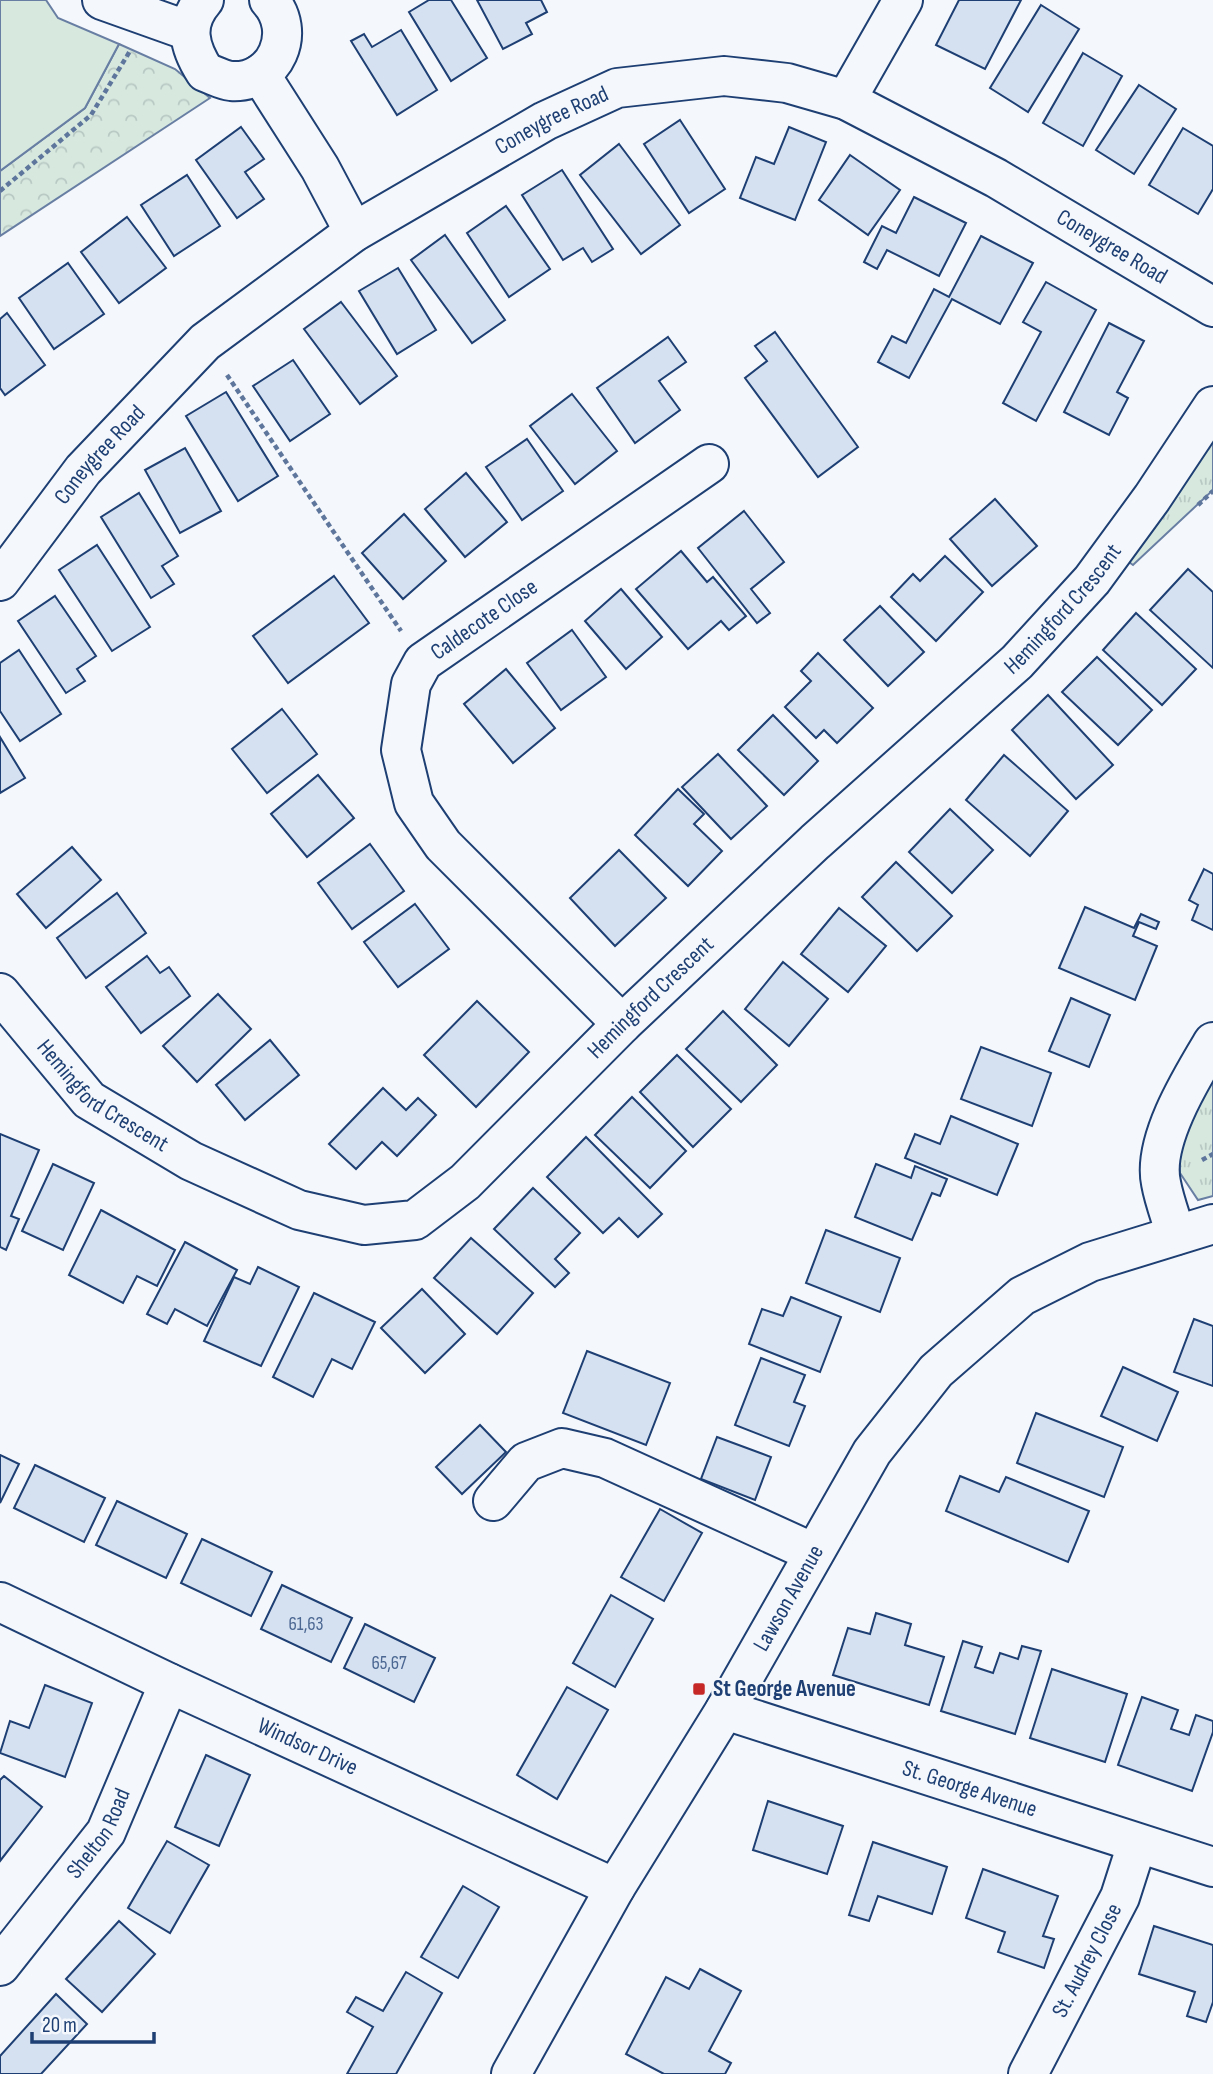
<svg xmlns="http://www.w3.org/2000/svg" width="1213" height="2074" font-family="'Sofia Sans Condensed',sans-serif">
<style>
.grass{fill:url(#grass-tufts);stroke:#687fa3;stroke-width:2}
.forest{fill:url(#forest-crowns);stroke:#687fa3;stroke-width:2}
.garden{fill:#d7e8df;stroke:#687fa3;stroke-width:2}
.building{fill:#d5e0f0;stroke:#1d3f73;stroke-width:2}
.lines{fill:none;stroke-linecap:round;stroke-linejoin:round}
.minor-casing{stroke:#1d3f73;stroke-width:42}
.path{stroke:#5e769c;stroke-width:4.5;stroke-dasharray:5 3.5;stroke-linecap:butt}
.minor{stroke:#f4f7fb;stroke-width:38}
.poi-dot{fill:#c62828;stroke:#f4f7fb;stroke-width:2.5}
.labels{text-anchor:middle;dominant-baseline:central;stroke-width:5;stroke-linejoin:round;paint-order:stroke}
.number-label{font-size:19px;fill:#4b6792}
.street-label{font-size:23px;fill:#1d3f73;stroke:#f4f7fb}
.poi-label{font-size:23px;font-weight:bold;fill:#1d3f73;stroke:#f4f7fb;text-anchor:start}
</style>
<defs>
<pattern id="grass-tufts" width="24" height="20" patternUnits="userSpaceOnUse" patternTransform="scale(1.75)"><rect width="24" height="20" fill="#d7e8df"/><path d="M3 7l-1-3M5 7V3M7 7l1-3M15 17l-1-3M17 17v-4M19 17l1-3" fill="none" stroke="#b8c8c3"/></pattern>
<pattern id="forest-crowns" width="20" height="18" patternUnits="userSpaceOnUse" patternTransform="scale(1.75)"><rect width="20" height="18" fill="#d7e8df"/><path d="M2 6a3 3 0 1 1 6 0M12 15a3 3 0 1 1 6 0" fill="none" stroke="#b8c8c3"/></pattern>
</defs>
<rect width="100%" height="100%" fill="#f4f7fb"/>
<g class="grass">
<path d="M1213,422V490L1133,565L1121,556Z"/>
<path d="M1213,1063V1196L1198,1200L1180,1173L1179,1147Z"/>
</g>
<path class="forest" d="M119,44L175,69L210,98L0,236V171L85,108Z"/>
<path class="garden" d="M0,0H46L58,18L119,44L85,108L0,171Z"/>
<g class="building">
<path d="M429,0H451L487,58L451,81L409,12Z"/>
<path d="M477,0H541L547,12L526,23L532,34L503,49Z"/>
<path d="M959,0H1021L985,69L936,45Z"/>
<path d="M1041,5L1079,29L1028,112L990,88Z"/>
<path d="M401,30L437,90L397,115L351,41L364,34L372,47Z"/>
<path d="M1083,53L1122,76L1083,146L1043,123Z"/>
<path d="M1139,85L1176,109L1134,174L1096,150Z"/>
<path d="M680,120L725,189L689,213L644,144Z"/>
<path d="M241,127L264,159L245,172L264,199L237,218L196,160Z"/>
<path d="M789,127L826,142L795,220L740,198L756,157L774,164Z"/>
<path d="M1183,128L1213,146V189L1198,214L1149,185Z"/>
<path d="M619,144L680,225L641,254L580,175Z"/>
<path d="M850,155L900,190L868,235L819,200Z"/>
<path d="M562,170L613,249L592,262L583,248L563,260L522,195Z"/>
<path d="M187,175L220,226L174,256L141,205Z"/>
<path d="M914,197L966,223L939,276L887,250L877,269L864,262L882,226L896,233Z"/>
<path d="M506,206L550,269L509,297L467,233Z"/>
<path d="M127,217L166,268L119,303L81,252Z"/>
<path d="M445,235L505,320L472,343L411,260Z"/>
<path d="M981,236L1033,263L1000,324L952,299L909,378L878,362L892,336L906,343L934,289L949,297Z"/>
<path d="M68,263L104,314L54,349L19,298Z"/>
<path d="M398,268L436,330L397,354L359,291Z"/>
<path d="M1046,282L1096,310L1036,421L1003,403L1041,332L1023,322Z"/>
<path d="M341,302L397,376L360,404L304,329Z"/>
<path d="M7,313L45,365L5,395L0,388V319Z"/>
<path d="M1109,323L1144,341L1117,392L1128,398L1109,435L1064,412Z"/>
<path d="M775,332L858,447L818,477L745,378L767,361L755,346Z"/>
<path d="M668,337L686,362L659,381L680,410L635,443L597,388Z"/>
<path d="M293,360L330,414L290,441L253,386Z"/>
<path d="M226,392L278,476L238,501L186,416Z"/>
<path d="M572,394L617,451L575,484L530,426Z"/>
<path d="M527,439L563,491L522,520L486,467Z"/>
<path d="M185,448L221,511L180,533L145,470Z"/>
<path d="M466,473L507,522L465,557L425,509Z"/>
<path d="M139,493L178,556L162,566L174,584L151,598L101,517Z"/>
<path d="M995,499L1037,546L992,586L950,539Z"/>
<path d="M744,511L784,562L751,589L770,613L757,623L698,548Z"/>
<path d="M404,514L446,561L403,599L362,553Z"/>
<path d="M97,545L150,627L112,651L59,570Z"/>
<path d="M681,551L707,582L713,577L746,616L729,630L721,621L688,649L636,589Z"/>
<path d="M945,556L983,592L936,641L891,597L913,574L920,581Z"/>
<path d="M1188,569L1213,592V668L1150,610Z"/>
<path d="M334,576L369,623L288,683L253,636Z"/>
<path d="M621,589L662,637L626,669L585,621Z"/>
<path d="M55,596L96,656L77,669L85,681L66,693L18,621Z"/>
<path d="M880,606L924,652L888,686L844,640Z"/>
<path d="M1136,613L1196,669L1162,705L1103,650Z"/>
<path d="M572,630L606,677L561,710L527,663Z"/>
<path d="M19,650L61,714L20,741L0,711V663Z"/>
<path d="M818,653L873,708L837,743L824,730L816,738L785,707L811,681L801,671Z"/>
<path d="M1097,657L1152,710L1118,745L1062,692Z"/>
<path d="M506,669L555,728L513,763L464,704Z"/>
<path d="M1048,695L1113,765L1076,799L1012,730Z"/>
<path d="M282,709L317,754L267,793L232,749Z"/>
<path d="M773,715L818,761L784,795L738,750Z"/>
<path d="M0,737L25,778L0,793Z"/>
<path d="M718,754L767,806L731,839L682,787Z"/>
<path d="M1004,755L1068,811L1030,856L966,800Z"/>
<path d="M318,775L354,818L307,857L271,814Z"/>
<path d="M678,789L704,814L694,824L722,851L688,886L635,835Z"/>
<path d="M950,809L993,850L952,893L909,852Z"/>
<path d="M370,844L404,891L352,929L318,883Z"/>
<path d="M72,847L101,880L46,928L17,894Z"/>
<path d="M619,850L666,898L615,946L570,898Z"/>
<path d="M896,862L952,916L917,951L862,897Z"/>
<path d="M1204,869L1213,874V930L1192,920L1198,905L1189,900Z"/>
<path d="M117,893L146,933L86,978L57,938Z"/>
<path d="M415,904L449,949L398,987L364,942Z"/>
<path d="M1085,907L1134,928L1141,914L1159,922L1156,929L1139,922L1133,936L1157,946L1135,1000L1059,968Z"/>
<path d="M839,908L886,946L848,992L801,954Z"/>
<path d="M147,956L160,973L169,967L190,996L141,1033L106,987Z"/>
<path d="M783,962L828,999L789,1046L745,1009Z"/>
<path d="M218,994L251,1029L197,1082L163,1046Z"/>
<path d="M1071,998L1110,1015L1089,1067L1049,1051Z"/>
<path d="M477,1001L529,1052L476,1107L424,1055Z"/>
<path d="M723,1011L777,1065L741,1102L686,1049Z"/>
<path d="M270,1040L299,1075L245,1120L216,1085Z"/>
<path d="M981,1047L1051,1073L1032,1126L961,1099Z"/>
<path d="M677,1055L731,1109L693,1147L640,1092Z"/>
<path d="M383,1088L406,1110L418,1098L436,1115L397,1156L382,1142L356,1169L329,1144Z"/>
<path d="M632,1097L686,1151L650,1188L595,1135Z"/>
<path d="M951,1116L1018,1144L997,1195L905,1158L915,1134L940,1144Z"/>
<path d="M0,1134L39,1150L11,1216L19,1219L6,1250L0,1247Z"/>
<path d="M586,1137L662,1214L638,1237L619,1218L603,1233L547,1177Z"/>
<path d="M53,1164L94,1183L63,1250L22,1231Z"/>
<path d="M876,1164L911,1178L915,1166L947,1179L940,1196L932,1193L912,1240L855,1217Z"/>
<path d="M533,1188L580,1233L555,1259L569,1273L555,1287L494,1229Z"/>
<path d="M101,1210L175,1250L157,1286L137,1276L123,1303L69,1275Z"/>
<path d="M826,1230L900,1258L880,1312L806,1283Z"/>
<path d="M471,1238L533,1293L497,1334L434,1278Z"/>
<path d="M185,1242L237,1270L207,1326L175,1309L167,1324L147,1314Z"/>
<path d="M258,1267L299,1287L261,1366L204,1341L234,1277L250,1284Z"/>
<path d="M422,1289L465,1334L425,1373L381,1328Z"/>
<path d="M314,1293L375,1322L352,1369L332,1359L313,1397L273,1377Z"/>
<path d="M791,1297L841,1317L820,1372L749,1344L762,1309L783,1316Z"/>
<path d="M1194,1319L1213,1326V1386L1174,1372Z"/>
<path d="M587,1351L670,1383L646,1445L563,1413Z"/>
<path d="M761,1358L805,1375L794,1402L805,1406L789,1446L735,1425Z"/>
<path d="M1123,1367L1178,1392L1157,1441L1101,1416Z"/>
<path d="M1036,1413L1123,1447L1104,1497L1017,1463Z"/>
<path d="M480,1425L506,1452L462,1494L436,1467Z"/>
<path d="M717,1437L771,1457L755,1500L701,1479Z"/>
<path d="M0,1455L19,1464L0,1503Z"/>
<path d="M35,1465L105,1498L84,1542L14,1508Z"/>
<path d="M960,1476L999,1492L1006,1477L1089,1511L1068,1562L946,1511Z"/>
<path d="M117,1501L187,1534L166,1578L96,1545Z"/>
<path d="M660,1509L702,1533L664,1601L621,1577Z"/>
<path d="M202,1539L272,1572L251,1616L181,1583Z"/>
<path d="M282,1585L352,1618L331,1662L261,1629Z"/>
<path d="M611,1595L653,1619L615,1687L573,1663Z"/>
<path d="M876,1613L911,1624L905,1645L944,1657L929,1705L833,1675L848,1628L870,1634Z"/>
<path d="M365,1624L435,1658L414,1702L344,1668Z"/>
<path d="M963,1641L982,1647L975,1667L993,1673L1000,1653L1018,1659L1022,1646L1041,1651L1015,1734L941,1711Z"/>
<path d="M1052,1669L1127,1694L1105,1762L1030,1738Z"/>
<path d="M45,1685L92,1703L65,1777L0,1753L10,1721L29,1728Z"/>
<path d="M567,1687L608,1710L557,1799L517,1775Z"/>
<path d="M1142,1697L1178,1710L1171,1729L1189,1735L1196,1715L1213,1721V1732L1192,1791L1118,1765Z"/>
<path d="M206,1755L250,1775L219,1846L175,1827Z"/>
<path d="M4,1776L42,1807L0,1861V1780Z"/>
<path d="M768,1801L843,1826L827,1874L753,1850Z"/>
<path d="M167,1841L209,1865L170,1933L128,1908Z"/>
<path d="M873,1842L947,1867L932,1914L878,1896L869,1921L849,1915Z"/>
<path d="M983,1869L1058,1896L1043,1936L1054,1939L1044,1968L998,1952L1005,1932L966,1918Z"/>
<path d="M463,1886L499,1907L458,1978L421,1957Z"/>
<path d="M119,1921L155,1954L102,2012L66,1979Z"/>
<path d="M1154,1926L1213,1945V2002L1206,2022L1187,2016L1195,1992L1139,1974Z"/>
<path d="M700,1969L741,1991L709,2051L731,2063L725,2074H664L626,2054L666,1977L689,1989Z"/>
<path d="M406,1972L442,1993L396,2074H347L373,2027L347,2012L356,1997L383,2011Z"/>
<path d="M56,1994L87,2024L41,2074H0V2056Z"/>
</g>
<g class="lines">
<g class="minor-casing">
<g id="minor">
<path d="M102,0L189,31"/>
<path d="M204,0C183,24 189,47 205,72C214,75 222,80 231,81C276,84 298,31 269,0"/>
<path d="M260,74L320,168L354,232"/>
<path d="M846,100L903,0"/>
<path id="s1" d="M0,581L83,470L205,342L354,232L545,121L617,88L724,76L787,83L846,100L996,178L1213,307"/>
<path id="s2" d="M0,993L89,1100L191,1161L299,1210L364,1225L415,1220L465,1182L622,1024L815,842L1017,662L1092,580L1152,498L1213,406"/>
<path id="s3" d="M622,1024L443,845L414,803L401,750L411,684L423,662L709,464"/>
<path d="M1176,1235C1171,1218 1164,1200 1161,1183C1152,1141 1192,1077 1213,1042"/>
<path d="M493,1501L526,1462L562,1448L605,1458L814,1553"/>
<path id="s4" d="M0,1602L169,1683L615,1888"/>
<path id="s5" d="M725,1710L1213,1867"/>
<path id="s6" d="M0,1966L106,1832L169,1683"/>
<path id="s7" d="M511,2074L615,1888L725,1710L872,1452L936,1371L1022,1296L1090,1262L1213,1224"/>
<path id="s8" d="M1028,2074L1120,1897L1137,1844"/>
</g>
</g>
<g class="path">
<path d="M0,191L91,115L130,51"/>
<path d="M227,375L401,631"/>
<path d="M1198,505L1213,491"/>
<path d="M1202,1160L1213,1154"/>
</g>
<use href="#minor" class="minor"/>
</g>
<rect class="poi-dot" x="692" y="1682" width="14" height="14" rx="3.5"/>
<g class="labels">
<g class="number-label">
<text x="306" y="1624">61,63</text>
<text x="389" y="1663">65,67</text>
</g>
<g class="street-label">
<text stroke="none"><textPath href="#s1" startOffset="728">Coneygree Road</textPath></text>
<text stroke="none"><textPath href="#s1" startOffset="1337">Coneygree Road</textPath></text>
<text stroke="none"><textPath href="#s1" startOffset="161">Coneygree Road</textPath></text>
<text stroke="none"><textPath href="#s2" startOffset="1386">Hemingford Crescent</textPath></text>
<text stroke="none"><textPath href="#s3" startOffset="525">Caldecote Close</textPath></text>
<text stroke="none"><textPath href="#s2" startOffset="819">Hemingford Crescent</textPath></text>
<text stroke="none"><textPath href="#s2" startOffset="147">Hemingford Crescent</textPath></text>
<text stroke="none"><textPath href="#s7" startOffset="551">Lawson Avenue</textPath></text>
<text stroke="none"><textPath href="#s4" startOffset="340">Windsor Drive</textPath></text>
<text stroke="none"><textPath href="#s5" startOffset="257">St. George Avenue</textPath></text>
<text stroke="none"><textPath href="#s6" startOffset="166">Shelton Road</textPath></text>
<text stroke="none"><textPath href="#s8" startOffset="128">St. Audrey Close</textPath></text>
</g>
<g class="poi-label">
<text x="713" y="1689">St George Avenue</text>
</g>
</g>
<path d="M32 2032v10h122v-10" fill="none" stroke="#1d3f73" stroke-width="3.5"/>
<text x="42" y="2032" font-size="21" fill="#1d3f73" stroke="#f4f7fb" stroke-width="5" paint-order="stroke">20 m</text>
</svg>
